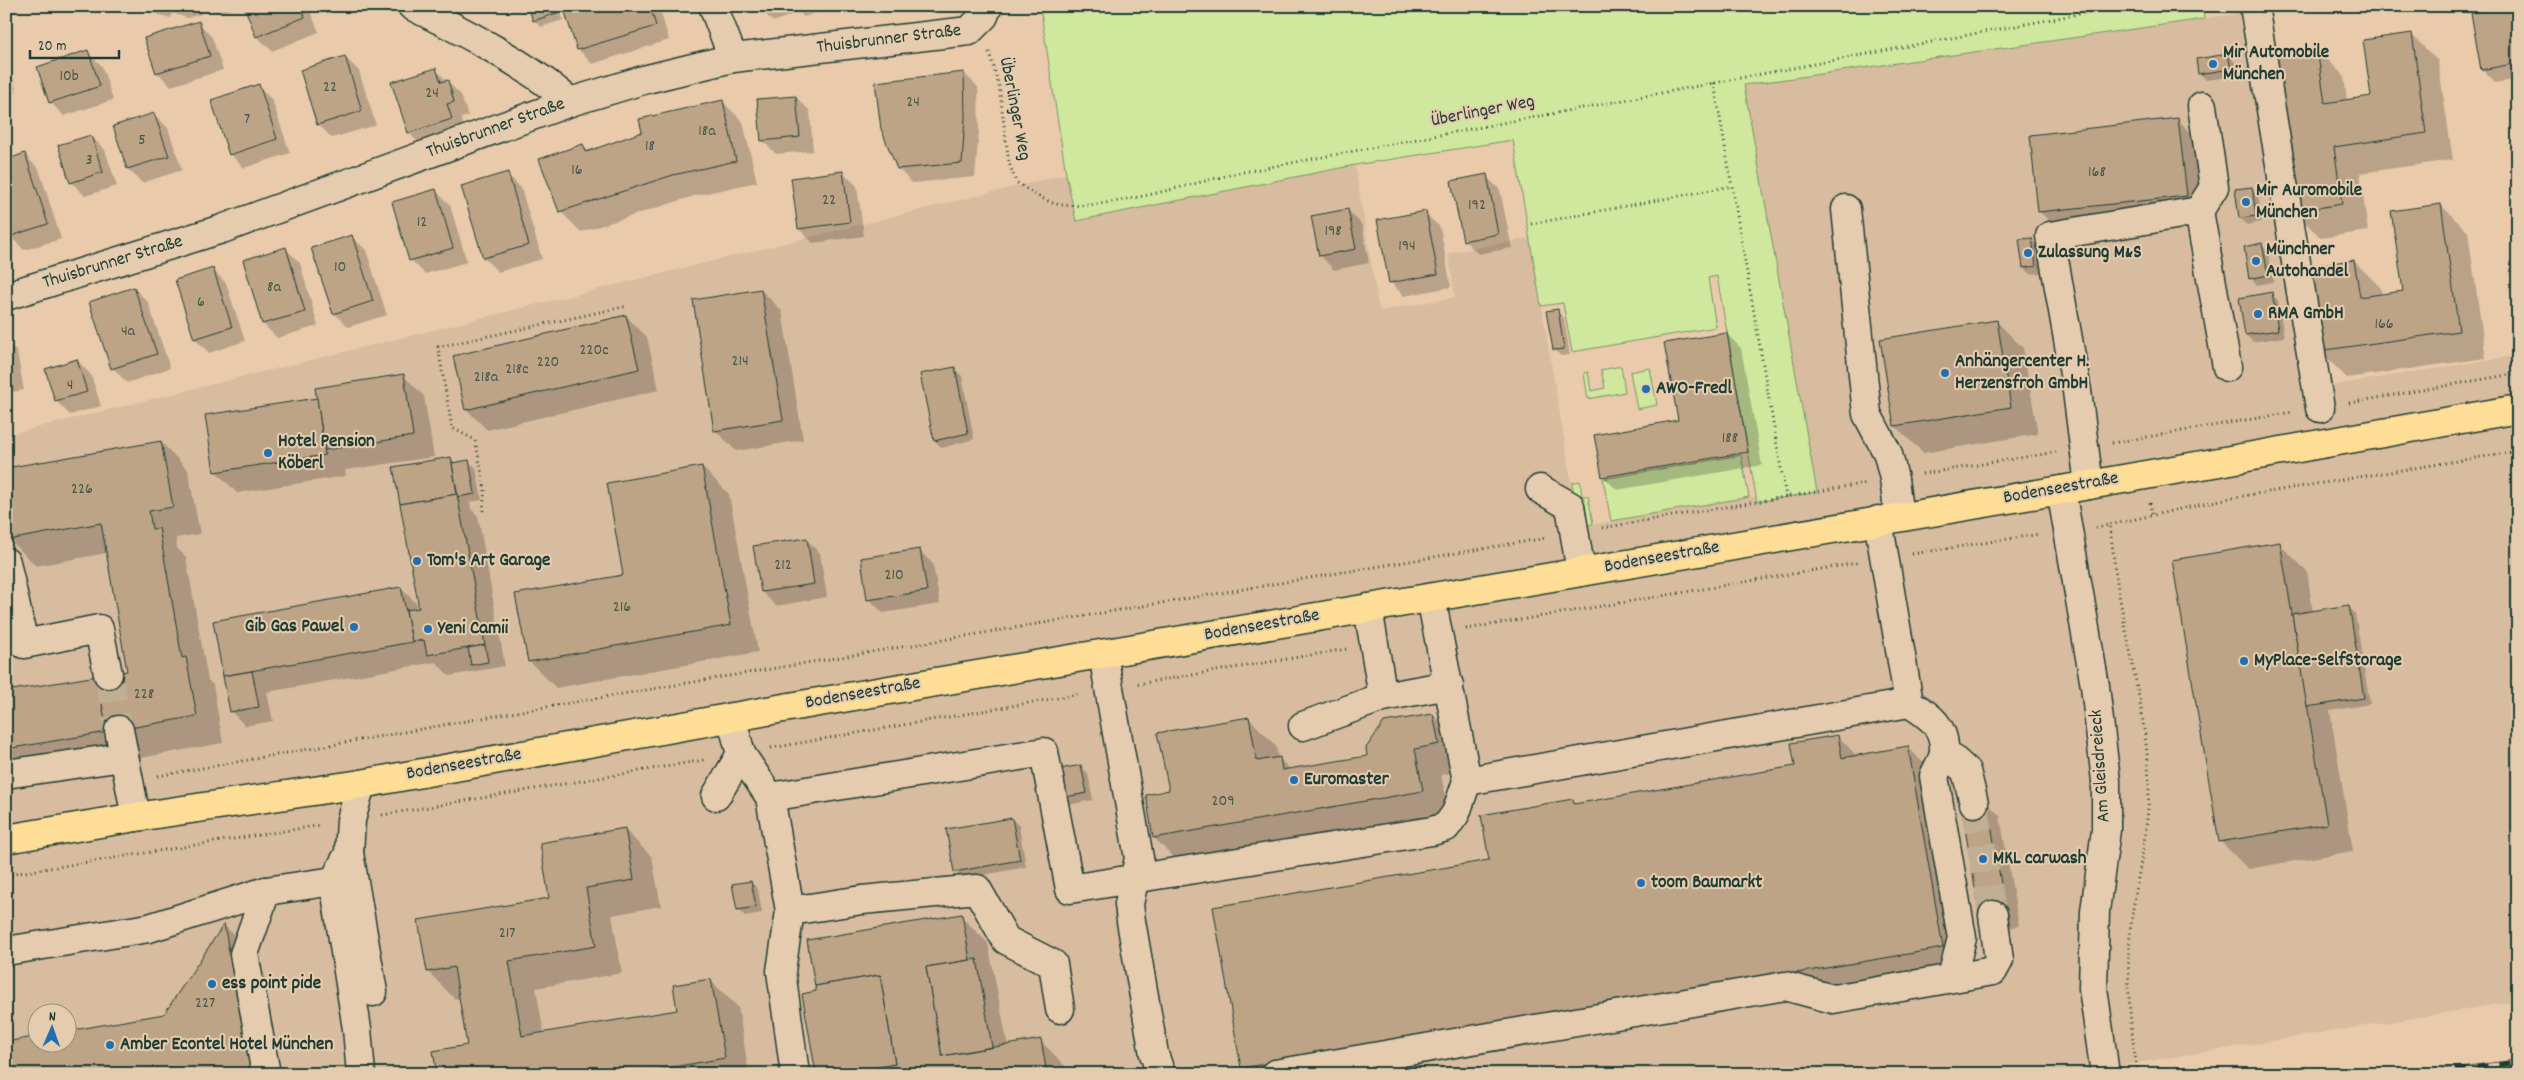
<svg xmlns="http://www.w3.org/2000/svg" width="2524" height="1080" font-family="Dekko,sans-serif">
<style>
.built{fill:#d8bc9f;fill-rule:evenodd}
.green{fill:#cfe89e;stroke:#779269}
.shadow{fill:#0003}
.building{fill:#bda487;stroke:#1f3d34}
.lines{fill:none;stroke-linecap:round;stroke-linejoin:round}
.minor-tunnel{stroke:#c1af94;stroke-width:28;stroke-dasharray:28 14;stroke-linecap:butt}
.minor-casing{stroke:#1f3d34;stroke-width:31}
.major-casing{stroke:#1f3d34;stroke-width:31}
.path{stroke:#1f3d34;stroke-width:3;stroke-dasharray:1 4;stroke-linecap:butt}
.minor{stroke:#e6ccae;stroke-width:28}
.major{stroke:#fedd96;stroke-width:28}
.rail-casing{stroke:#1f3d34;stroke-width:5.5}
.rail{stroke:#e6ccae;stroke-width:4;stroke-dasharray:11;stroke-linecap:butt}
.poi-dot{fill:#1f6fb2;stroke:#e6ccae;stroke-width:2}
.labels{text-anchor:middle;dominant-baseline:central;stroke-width:4;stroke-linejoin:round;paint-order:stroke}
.number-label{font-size:16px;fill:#465749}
.street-label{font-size:19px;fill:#1f3d34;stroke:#e6ccae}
.poi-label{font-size:19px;font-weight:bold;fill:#1f3d34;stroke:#e6ccae;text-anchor:start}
</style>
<rect width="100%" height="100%" fill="#e9cbac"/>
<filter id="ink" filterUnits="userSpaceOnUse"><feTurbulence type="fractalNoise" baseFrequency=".02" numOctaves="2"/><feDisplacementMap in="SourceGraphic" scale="10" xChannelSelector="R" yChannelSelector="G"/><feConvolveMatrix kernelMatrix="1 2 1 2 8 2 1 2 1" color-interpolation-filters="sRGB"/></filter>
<g filter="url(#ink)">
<path class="built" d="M2241,13L2304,390L2518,355V1001L2069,1074H6V435L1066,174L1076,221L1355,165L1379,311L1455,297L1448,253L1530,238L1579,527L1815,486L1743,85ZM38,1012H68V1042H38Z"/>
<g class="green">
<path d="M1040,6H2202L2204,19L1744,85L1817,492L1757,502L1717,276L1708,278L1716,327L1572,352L1563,303L1541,306L1513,140L1355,165L1076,221L1066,174Z"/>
<path d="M1621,366L1625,392L1588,399L1584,373L1588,372L1591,391L1605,388L1601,370Z"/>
<path d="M1650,368L1657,405L1637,409L1630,372Z"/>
<path d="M1741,455L1749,497L1611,521L1603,479Z"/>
<path d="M1580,481L1582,496H1588L1593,524L1579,527L1572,483Z"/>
</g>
<g class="shadow">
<path d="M65,6H83L81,10Z"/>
<path d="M128,6H235V9L219,12L203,7L201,14L187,18L172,13L171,18Z"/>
<path d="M245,6H304L311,13L319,32L272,51L257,37Z"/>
<path d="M510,6H559L563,20L541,27L534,20L530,6L515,11Z"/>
<path d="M565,6H659L669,40L592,64L578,49Z"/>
<path d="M758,6H834L804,17L799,12L773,22Z"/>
<path d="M2518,6V79L2496,83L2482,69Z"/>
<path d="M198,22L212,37L223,70L171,86L157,72Z"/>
<path d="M2411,34L2438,61L2453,160L2360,173L2368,231L2321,238L2294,211L2317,49L2344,76L2347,101L2372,97Z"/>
<path d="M6,51L17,93L6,96Z"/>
<path d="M87,52L102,66L113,100L64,116L50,102Z"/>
<path d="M2228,55L2235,62L2237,76L2206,80L2199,73Z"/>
<path d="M345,57L359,71L376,125L332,138L318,124Z"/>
<path d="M435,69L461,95L468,116L461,118L466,133L423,147L409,133Z"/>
<path d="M964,73L978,87L979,131L975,177L912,183L898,168Z"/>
<path d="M258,86L272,100L290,153L244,168L230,154Z"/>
<path d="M796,97L810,111L813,151L776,154L762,140Z"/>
<path d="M722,101L743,122L757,182L694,196L581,232L561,212L541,160L583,145L589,152L644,133Z"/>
<path d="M154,114L168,128L182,170L142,183L128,169L115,127Z"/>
<path d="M2178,120L2205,147L2214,223L2067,239L2040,212L2031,136Z"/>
<path d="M91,136L105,150L117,186L85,196L71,182Z"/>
<path d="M25,155L39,169L61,239L24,250L10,236Z"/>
<path d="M843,172L857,186L864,236L813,243L799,229Z"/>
<path d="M507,174L521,188L542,259L498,272L484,258L463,187Z"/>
<path d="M1486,176L1500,190L1512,248L1478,254L1464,240Z"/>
<path d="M2251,188L2258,195L2262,222L2247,225L2240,218L2236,190Z"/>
<path d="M435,190L450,205L467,262L425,274L411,260Z"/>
<path d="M2441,205L2468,232L2486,358L2347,378L2320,351L2354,261L2381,288L2382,295L2404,292Z"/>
<path d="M1348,210L1362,225L1369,263L1334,270L1320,255Z"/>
<path d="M1425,213L1440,227L1451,287L1404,296L1390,282Z"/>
<path d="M351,236L366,250L387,315L348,327L334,313Z"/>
<path d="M2031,239L2038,246L2042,273L2031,274L2024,268Z"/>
<path d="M2261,245L2268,252L2274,282L2257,285L2251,278Z"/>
<path d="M286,249L300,263L318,326L277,338L263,324L245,260Z"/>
<path d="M212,269L226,283L245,341L209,353L195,339L176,281Z"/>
<path d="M134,288L148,302L170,368L127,383L113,368Z"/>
<path d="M761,290L782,311L803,440L736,451L715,430Z"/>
<path d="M2271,294L2278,300L2284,337L2253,342L2246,335Z"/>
<path d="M1557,311L1564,318L1570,355L1561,356L1554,350Z"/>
<path d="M626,316L647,337L659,390L487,430L466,409Z"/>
<path d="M1996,321L2023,348L2038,434L1923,453L1895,426L1881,340Z"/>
<path d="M1727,334L1741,348L1762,465L1617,490L1603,476L1679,421Z"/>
<path d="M6,341L17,352L24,390L6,393Z"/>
<path d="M77,360L91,375L101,406L70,415L56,401Z"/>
<path d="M955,369L962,376L974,439L942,448L935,441L921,375Z"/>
<path d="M403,375L424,396L434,457L345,470L346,476L237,493L216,472L318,399Z"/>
<path d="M161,442L188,470L200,534L176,538L177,548L186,557L208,680L213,685L223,743L135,759L6,773V692L128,672L107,553L36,566L9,539L6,524V469Z"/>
<path d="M451,458L456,463L469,461L476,468L482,500L470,502L471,509L478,516L505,666L449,676L436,662L267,692L273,721L245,726L231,711L224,675L401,588L420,607Z"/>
<path d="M702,467L729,494L758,652L556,688L529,661L625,576Z"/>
<path d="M806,539L820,553L827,597L776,606L762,592Z"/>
<path d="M2279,544L2307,571L2313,612L2348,606L2355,613L2370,704L2330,711L2353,851L2248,869L2221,842L2174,561Z"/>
<path d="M919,550L933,564L940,604L883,613L869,599Z"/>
<path d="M1433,715L1460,743L1465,771L1441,775L1450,818L1182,865L1154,838L1170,791L1249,718L1276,746L1278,758L1291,770L1369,757Z"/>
<path d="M1838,736L1857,756L1908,747L1928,768L1963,969L1348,1074H1248L1242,1067L1490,861L1573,800L1577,805L1796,767Z"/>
<path d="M1081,766L1088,773L1093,800L1068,805L1062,798Z"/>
<path d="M1986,802L2000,816L2019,926L1995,931Z"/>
<path d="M1012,819L1019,826L1026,867L962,879L955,872Z"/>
<path d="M625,830L652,857L661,906L612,915L622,973L536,988L544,1034L678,1011L710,980L738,1007L749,1074H438L469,1046L460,998L455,999L428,972L551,899Z"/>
<path d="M751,882L758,889L762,913L745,916L738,909Z"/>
<path d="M961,916L988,943L1008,1046L1040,1040L1067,1068L1068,1074H818Z"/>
<path d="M225,926L251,952L274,1074H6L38,1042H68V1032L164,1016Z"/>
</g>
<g class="building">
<path d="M244,6H301L305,17L256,37Z"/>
<path d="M528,6H555L557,13L533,21Z"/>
<path d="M563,6H650L656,26L577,50Z"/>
<path d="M2511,6H2518V63L2481,70L2471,13Z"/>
<path d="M199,21L210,56L156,73L144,38Z"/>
<path d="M2412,33L2426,133L2334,147L2342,204L2293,212L2269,55L2317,48L2325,103L2371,96L2363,40Z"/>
<path d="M88,50L100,86L49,103L37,67Z"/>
<path d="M2228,54L2231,69L2198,74L2196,59Z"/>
<path d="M345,56L362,111L317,125L300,70Z"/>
<path d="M436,68L441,82L448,80L454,102L447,104L452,119L408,133L391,82Z"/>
<path d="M964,72L965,117L962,163L897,169L881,129L875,82Z"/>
<path d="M259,84L277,139L229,155L211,100Z"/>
<path d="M796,96L800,137L761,141L757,99Z"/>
<path d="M723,100L736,161L673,175L559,212L539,159L583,144L586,152L642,132L639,119Z"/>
<path d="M154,113L169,156L127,169L113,126Z"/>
<path d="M2178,118L2187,196L2038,212L2030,135Z"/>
<path d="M91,135L103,172L70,183L58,145Z"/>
<path d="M25,153L48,224L8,237L6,230V160Z"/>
<path d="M843,171L850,222L798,229L791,178Z"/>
<path d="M508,172L529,245L483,258L461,186Z"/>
<path d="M1487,174L1498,234L1463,241L1451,181Z"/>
<path d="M2252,187L2256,216L2239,218L2235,189Z"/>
<path d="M436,189L453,248L409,261L392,202Z"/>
<path d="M2441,204L2459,331L2319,351L2307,266L2354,260L2360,297L2403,291L2391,211Z"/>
<path d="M2518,206V235L2513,207Z"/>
<path d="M1348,209L1356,249L1319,256L1311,216Z"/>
<path d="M1426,211L1438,274L1389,283L1377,220Z"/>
<path d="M352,235L373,301L333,314L311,248Z"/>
<path d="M2032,238L2036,266L2023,268L2019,239Z"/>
<path d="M2262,243L2268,275L2249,279L2244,247Z"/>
<path d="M286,247L305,312L262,324L243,260Z"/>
<path d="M213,268L232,327L194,339L175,280Z"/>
<path d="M134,287L157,354L111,369L89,302Z"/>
<path d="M761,289L783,420L714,431L693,300Z"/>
<path d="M2272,292L2278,330L2245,335L2239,298Z"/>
<path d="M1558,309L1564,349L1553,350L1546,311Z"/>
<path d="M626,315L639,369L465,410L453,356Z"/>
<path d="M1997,320L2011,407L1894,426L1880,339Z"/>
<path d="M1727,333L1748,452L1602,477L1594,435L1678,420L1664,343Z"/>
<path d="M6,353L11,376L6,377Z"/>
<path d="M77,359L87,392L55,401L45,369Z"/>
<path d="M955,367L968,433L934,441L920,374Z"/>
<path d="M404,374L413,436L325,450L315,388Z"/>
<path d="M317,398L325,455L214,472L205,415Z"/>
<path d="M161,441L173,507L149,511L152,529L159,528L182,658L186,657L197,716L107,732L97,676L127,671L101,523L8,540L6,468Z"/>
<path d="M451,457L457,494L400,504L393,467Z"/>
<path d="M469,460L475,494L458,497L452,463Z"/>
<path d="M702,466L731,625L528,662L515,594L623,575L607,483Z"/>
<path d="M457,494L485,645L427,655L424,640L412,642L406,610L419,608L400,504Z"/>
<path d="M807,538L814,584L761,592L753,546Z"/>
<path d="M2280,542L2327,824L2219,842L2172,560Z"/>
<path d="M920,549L927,591L867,600L861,558Z"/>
<path d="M401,587L412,642L223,676L213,621Z"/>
<path d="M2349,605L2364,698L2307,707L2292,614Z"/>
<path d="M485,645L488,662L471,665L468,648Z"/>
<path d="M252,671L259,707L230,712L223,676Z"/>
<path d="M97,676L107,732L6,749V691Z"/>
<path d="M1433,714L1439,744L1415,749L1423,791L1153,838L1146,795L1169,790L1157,733L1249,717L1257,761L1280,757L1282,770L1367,756L1366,748L1384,722Z"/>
<path d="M1838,735L1842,758L1908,746L1943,948L1241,1068L1213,907L1489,860L1481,815L1573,799L1574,804L1795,766L1791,743Z"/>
<path d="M1081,765L1087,793L1060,798L1055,770Z"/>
<path d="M1987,801L2006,913L1980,917L1961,805Z"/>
<path d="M1012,818L1020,860L954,872L946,829Z"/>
<path d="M625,828L634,880L586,888L596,946L509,961L522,1036L677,1010L673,985L711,979L725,1058L632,1074H437L433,1051L467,1045L454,967L427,972L418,920L549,898L540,843Z"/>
<path d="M751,881L756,907L737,910L732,884Z"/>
<path d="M962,914L970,960L926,967L942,1056L1041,1039L1047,1074H837L895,1064L880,975L815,986L807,940Z"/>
<path d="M224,924L252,1074H6V1042L38,1036V1042H68V1031L164,1014Z"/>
<path d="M977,959L992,1047L942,1056L926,967Z"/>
<path d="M880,975L895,1064L837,1074H830V1071L816,1073L802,994L816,991L815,986Z"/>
</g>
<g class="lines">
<g class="minor-tunnel">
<path d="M108,674L119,730"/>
<path d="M1974,803L1993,915"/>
</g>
<g class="minor-casing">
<g id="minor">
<path d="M412,6C462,31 529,65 570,102"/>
<path d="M713,6L733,58"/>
<path d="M2254,6L2320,408"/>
<path d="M1846,209L1867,414L1888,454L1894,479L1899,517"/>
<path d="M2199,211L2214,187L2202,106"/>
<path d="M6,296L222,229L570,102L643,80L733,58L969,31L984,16L988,6"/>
<path d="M2089,485L2077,391L2050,236L2199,211L2227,367"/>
<path d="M1540,489L1570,506L1581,572"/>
<path d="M2061,490L2095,686L2106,781V830L2095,911L2093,988L2105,1074"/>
<path d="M1878,520L1909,703"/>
<path d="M6,562L24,644L99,629L108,674"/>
<path d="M1368,608L1383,697"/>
<path d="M1103,654L1139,858L1129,904L1131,921L1154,1054L1161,1074"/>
<path d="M1303,726L1383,697L1449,685"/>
<path d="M119,730L136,817"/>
<path d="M1945,752L1966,771L1974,803"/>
<path d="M741,754L770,797L790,911L862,900L977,889L1006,940L1053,964L1060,1009"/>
<path d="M6,774L123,757"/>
<path d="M1467,781L1909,703C1928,715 1945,725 1944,751C1944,758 1937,769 1934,776L1962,938L1952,977"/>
<path d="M716,796L741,754L731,717"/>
<path d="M770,797L1044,752L1070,889L1432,831L1446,827L1456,813L1467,781L1431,598"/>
<path d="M349,853L373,992"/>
<path d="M266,891L244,954L266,1074"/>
<path d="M790,911L781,971L795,1074"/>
<path d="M6,951L149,928L266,891L334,881"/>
<path d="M361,1074L357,1029L334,881L349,853L351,820L361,784"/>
<path d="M1275,1074L1785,986L1833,999L1993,971L1999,960L1993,915"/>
</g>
</g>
<g class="major-casing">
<path id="major" d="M6,839L136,817L361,784L778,709L2061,490L2518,409"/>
</g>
<g class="path">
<path d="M989,52L999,86L1009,163L1016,182C1028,190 1040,198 1053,203C1089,215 1197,182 1238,173L2121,6"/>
<path d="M1714,83L1786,497"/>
<path d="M1531,224L1732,186"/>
<path d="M2349,403L2518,373"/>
<path d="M2112,443L2293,412"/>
<path d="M1922,474L2056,452"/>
<path d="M2150,503L2152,516"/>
<path d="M483,511L485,489L475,440L452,428L438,347L628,306"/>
<path d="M2110,527C2113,549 2115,572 2119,594C2130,657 2147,720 2149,784C2149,829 2138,872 2132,916C2125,969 2129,1021 2138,1074"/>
<path d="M1602,528L1867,483"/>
<path d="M2096,528L2225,499L2518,451"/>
<path d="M1912,554L2040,534"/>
<path d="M1466,629L1857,563"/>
<path d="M1138,684L1347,649"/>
<path d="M771,748L1080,694"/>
<path d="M158,776L522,711L1546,538"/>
<path d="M382,815L704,760"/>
<path d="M6,875L322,825"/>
</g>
<use href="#minor" class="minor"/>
<use href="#major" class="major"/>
<g class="rail-casing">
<path id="rail" d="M2422,1074L2518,1062"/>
</g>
<use href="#rail" class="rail"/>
</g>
</g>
<g class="poi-dot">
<circle cx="2213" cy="64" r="5"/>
<circle cx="2246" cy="202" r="5"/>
<circle cx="2028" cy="253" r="5"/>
<circle cx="2256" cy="261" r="5"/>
<circle cx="2258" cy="314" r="5"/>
<circle cx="1945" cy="373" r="5"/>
<circle cx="1646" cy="389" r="5"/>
<circle cx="268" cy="453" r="5"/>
<circle cx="417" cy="561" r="5"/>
<circle cx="354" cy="627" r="5"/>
<circle cx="428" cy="629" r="5"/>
<circle cx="2244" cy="661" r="5"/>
<circle cx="1294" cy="780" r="5"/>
<circle cx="1983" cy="859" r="5"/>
<circle cx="1641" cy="883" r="5"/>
<circle cx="212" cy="984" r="5"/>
<circle cx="110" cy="1045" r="5"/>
</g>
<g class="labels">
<g class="number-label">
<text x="69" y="76">10b</text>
<text x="330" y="87">22</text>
<text x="432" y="93">24</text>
<text x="913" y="102">24</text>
<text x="247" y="119">7</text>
<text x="707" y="131">18a</text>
<text x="142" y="140">5</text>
<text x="650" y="146">18</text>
<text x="89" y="160">3</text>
<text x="577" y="170">16</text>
<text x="2097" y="172">168</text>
<text x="829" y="200">22</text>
<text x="1477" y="205">192</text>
<text x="422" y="222">12</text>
<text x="1333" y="231">198</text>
<text x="1407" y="246">194</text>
<text x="340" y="267">10</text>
<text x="274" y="287">8a</text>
<text x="201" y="302">6</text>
<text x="2384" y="324">166</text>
<text x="128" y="331">4a</text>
<text x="594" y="350">220c</text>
<text x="740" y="361">214</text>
<text x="548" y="362">220</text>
<text x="517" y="369">218c</text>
<text x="486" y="377">218a</text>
<text x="70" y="385">4</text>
<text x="1730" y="438">188</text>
<text x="82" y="489">226</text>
<text x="783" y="565">212</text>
<text x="894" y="575">210</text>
<text x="622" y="607">216</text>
<text x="144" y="694">228</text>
<text x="1223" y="801">209</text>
<text x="507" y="933">217</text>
<text x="205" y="1003">227</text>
</g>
<g class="street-label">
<text transform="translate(889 40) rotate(-7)">Thuisbrunner Straße</text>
<text transform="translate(1014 109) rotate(79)">Überlinger Weg</text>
<text transform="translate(1483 112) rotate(-11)">Überlinger Weg</text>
<text transform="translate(496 129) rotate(-20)">Thuisbrunner Straße</text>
<text transform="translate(113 263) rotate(-17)">Thuisbrunner Straße</text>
<text transform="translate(2061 489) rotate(-10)">Bodenseestraße</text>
<text transform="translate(1662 558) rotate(-10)">Bodenseestraße</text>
<text transform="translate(1262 626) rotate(-10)">Bodenseestraße</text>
<text transform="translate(863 694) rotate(-10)">Bodenseestraße</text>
<text transform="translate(464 765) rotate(-10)">Bodenseestraße</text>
<text transform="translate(2101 766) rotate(-94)">Am Gleisdreieck</text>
</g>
<g class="poi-label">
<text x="2223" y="53">Mir Automobile<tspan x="2223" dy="22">München</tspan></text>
<text x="2256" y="191">Mir Auromobile<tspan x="2256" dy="22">München</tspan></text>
<text x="2266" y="250">Münchner<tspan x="2266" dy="22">Autohandel</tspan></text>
<text x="2038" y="253">Zulassung M&amp;S</text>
<text x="2268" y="314">RMA GmbH</text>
<text x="1955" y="362">Anhängercenter H.<tspan x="1955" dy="22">Herzensfroh GmbH</tspan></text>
<text x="1656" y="389">AWO-Fredl</text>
<text x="278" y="442">Hotel Pension<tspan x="278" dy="22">Köberl</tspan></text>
<text x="427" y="561">Tom's Art Garage</text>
<text x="344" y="627" text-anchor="end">Gib Gas Pawel</text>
<text x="438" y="629">Yeni Camii</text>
<text x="2254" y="661">MyPlace-SelfStorage</text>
<text x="1304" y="780">Euromaster</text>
<text x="1993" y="859">MKL carwash</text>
<text x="1651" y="883">toom Baumarkt</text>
<text x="222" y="984">ess point pide</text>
<text x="120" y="1045">Amber Econtel Hotel München</text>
</g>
</g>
<rect width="2524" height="1080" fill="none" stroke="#e6ccae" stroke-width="25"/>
<rect x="12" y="12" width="2499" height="1055" fill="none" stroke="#1f3d34" stroke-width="2" filter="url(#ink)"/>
<g transform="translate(52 1028) rotate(2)"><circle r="24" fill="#e6ccae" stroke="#96937d"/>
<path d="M0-4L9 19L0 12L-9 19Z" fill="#1f6fb2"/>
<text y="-8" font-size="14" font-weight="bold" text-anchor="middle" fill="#1f3d34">N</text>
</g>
<path d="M30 50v8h89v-8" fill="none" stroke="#1f3d34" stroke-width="2.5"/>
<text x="38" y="50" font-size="15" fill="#1f3d34" stroke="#e6ccae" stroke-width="4" paint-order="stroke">20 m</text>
</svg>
